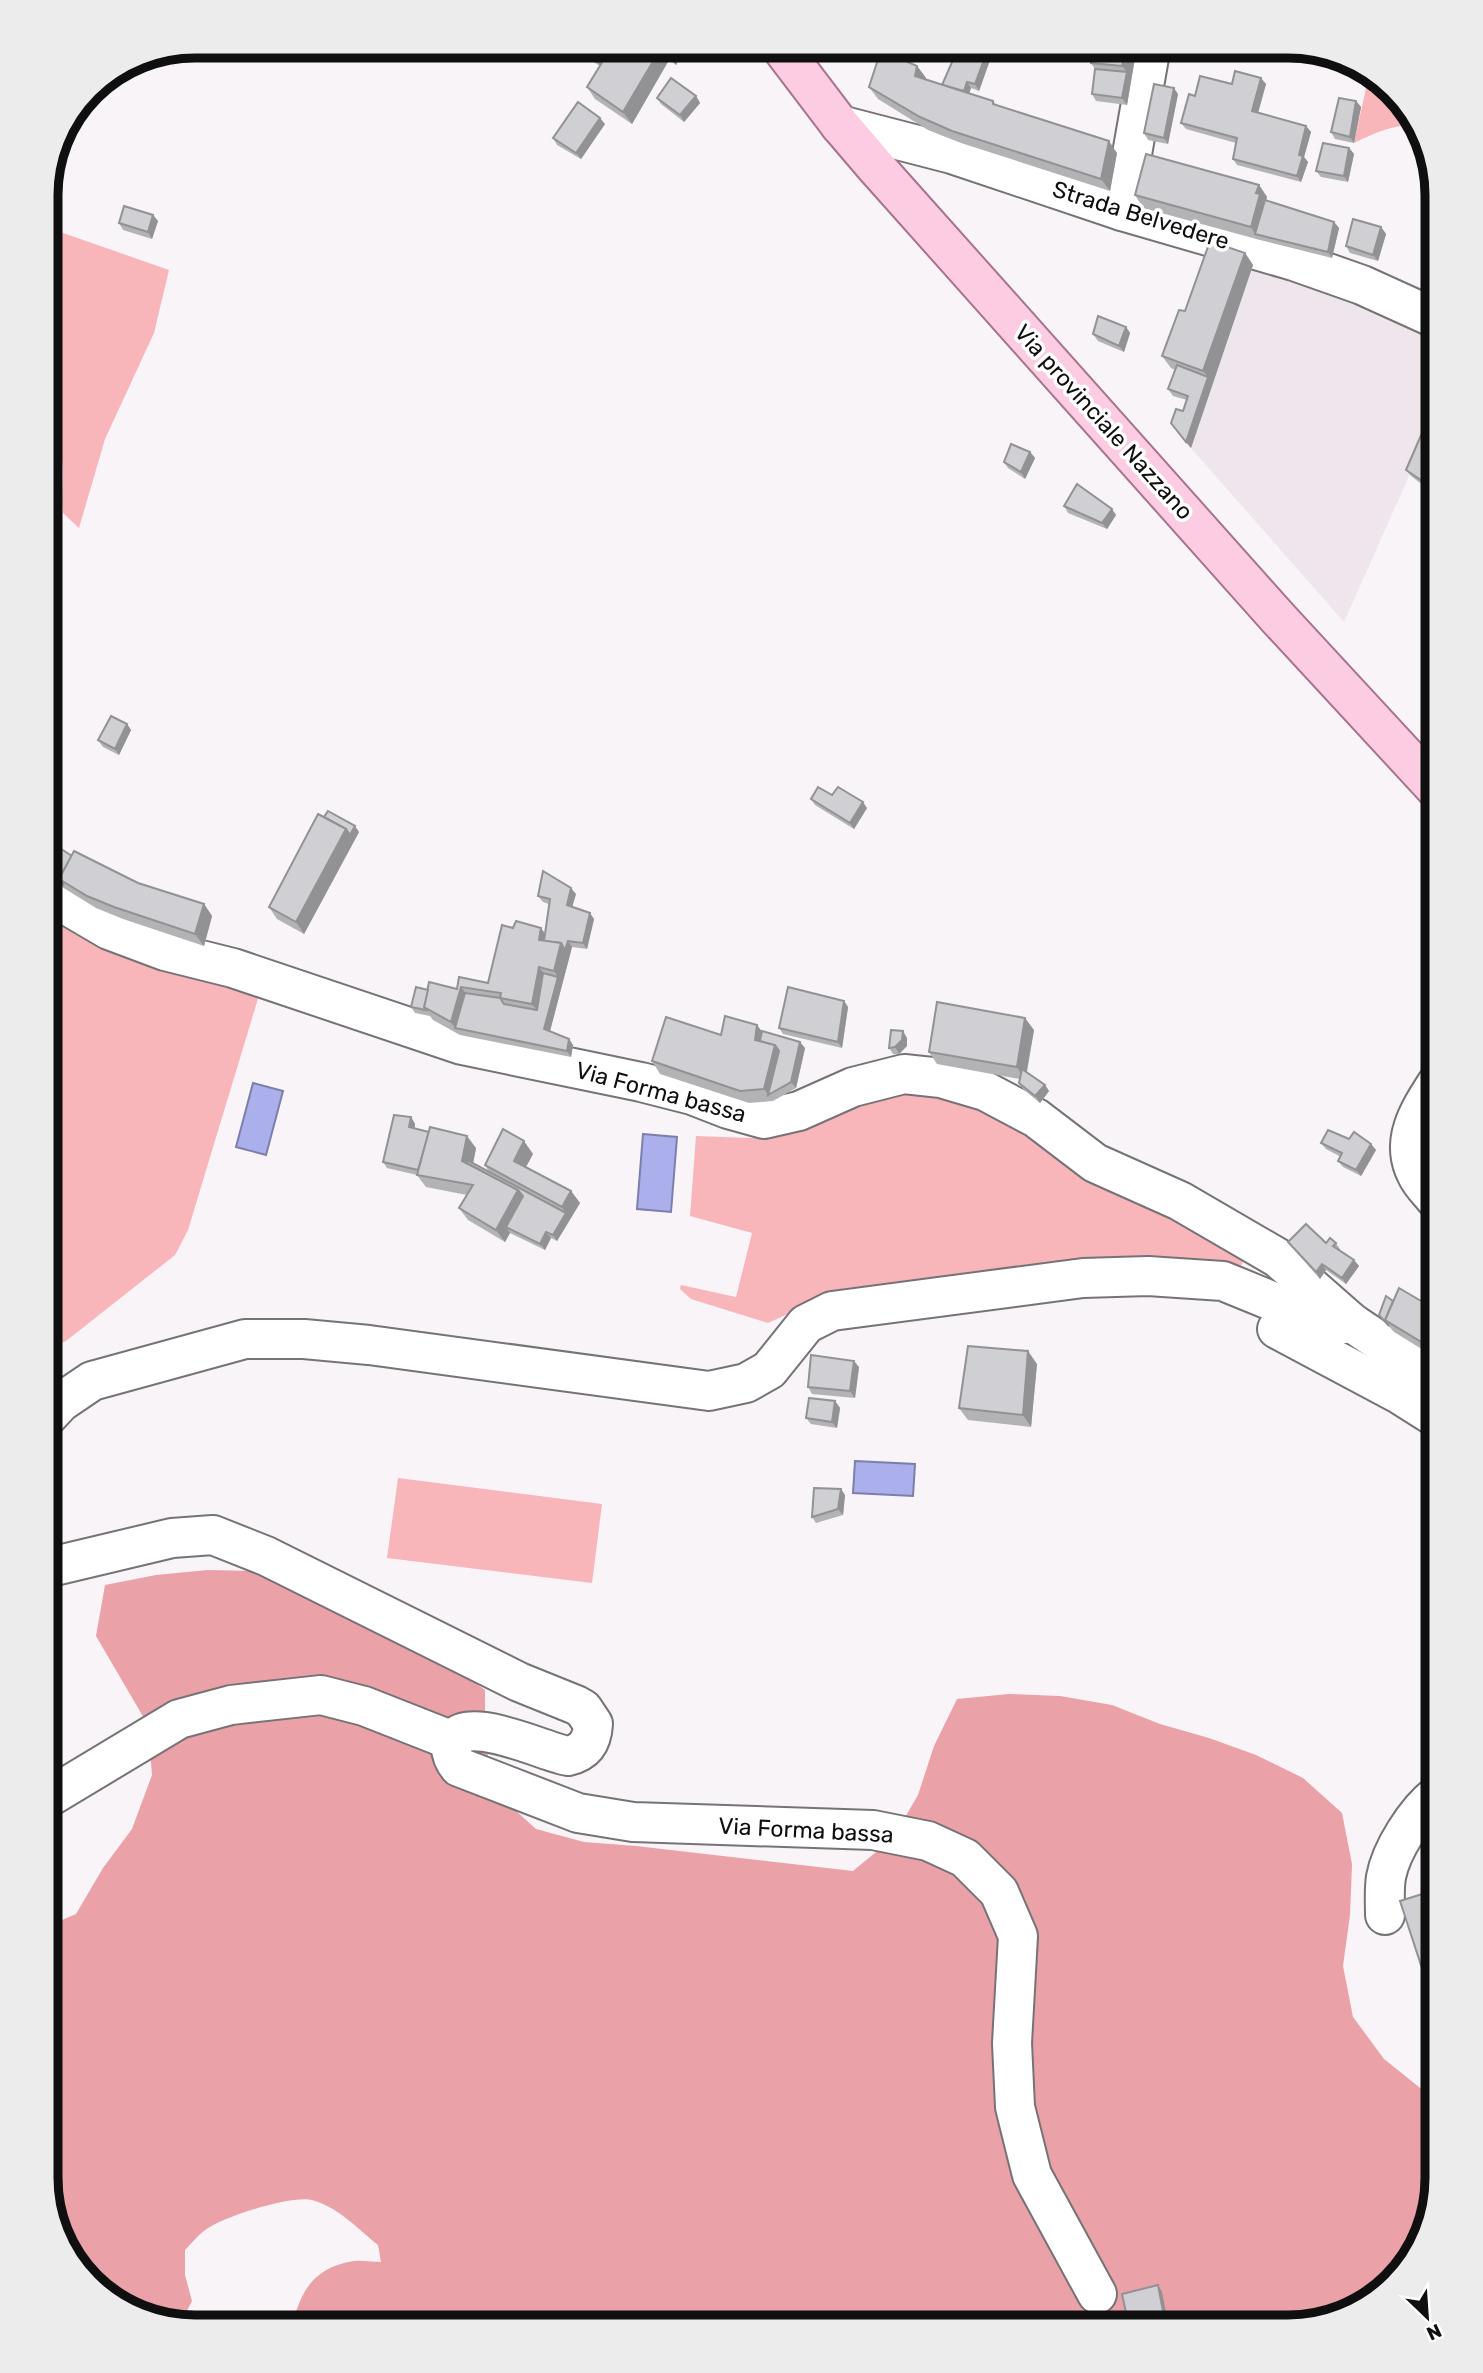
<svg xmlns="http://www.w3.org/2000/svg" width="1483" height="2373" font-family="Rubik,sans-serif">
<style>
.built{fill:#eee5ed}
.green{fill:#f8b5ba}
.forest{fill:#eaa1a7}
.water{fill:#abafec;stroke:#7c7faa;stroke-width:2}
.lines{fill:none;stroke-linecap:round;stroke-linejoin:round}
.minor-casing{stroke:#767376;stroke-width:42}
.major-casing{stroke:#a7748c;stroke-width:42}
.minor{stroke:#fff;stroke-width:38}
.major{stroke:#fbcce2;stroke-width:38}
.wall{fill:#b3b2b5}
.shaded-wall{fill:#929194}
.building{fill:#d0cfd3;stroke:#929194;stroke-width:2}
.labels{text-anchor:middle;dominant-baseline:central;stroke-width:7;stroke-linejoin:round;paint-order:stroke}
.street-label{font-size:23px;fill:#100f10;stroke:#fff}
.rim{fill:none;stroke:#100f10;stroke-width:9}
</style>
<rect width="100%" height="100%" fill="#f8f4f8"/>
<path class="built" d="M1253,265L1386,314L1437,337V413L1344,622L1191,448Z"/>
<g class="green">
<path d="M1370,70L1419,125C1394,124 1376,132 1354,143Z"/>
<path d="M46,227L169,270L154,333L105,439L79,528L63,513C60,491 67,469 59,449L46,445Z"/>
<path d="M46,909L260,992L188,1230L175,1255L66,1341L46,1350Z"/>
<path d="M912,1091L994,1113L1027,1136L1115,1189L1247,1253L1241,1266L1194,1259L1152,1261L845,1288L768,1323L691,1299L680,1289L681,1285L736,1297L752,1233L690,1216L696,1136L749,1138L771,1136L855,1098Z"/>
<path d="M398,1478L602,1504L592,1583L387,1558Z"/>
</g>
<path class="forest" d="M208,1570L261,1571L443,1660L485,1690V1743L497,1794L536,1829L584,1842L636,1846L853,1871L893,1838L918,1795L934,1746L957,1699L1009,1694L1060,1696L1112,1705L1160,1724L1209,1738L1256,1755L1303,1778L1342,1813L1352,1864L1350,1915L1343,1966L1353,2017L1384,2059L1424,2091L1437,2098V2179L1417,2253L1355,2312L1288,2327H292C300,2291 314,2267 354,2261C363,2260 373,2262 381,2262L378,2245C358,2229 338,2207 312,2200C291,2195 221,2217 204,2231C197,2236 191,2244 185,2250V2275L192,2301L180,2324L112,2303L61,2245L46,2178V1927L76,1914L103,1868L132,1829L152,1775L148,1725L96,1636L105,1585L156,1575Z"/>
<g class="water">
<path d="M253,1083L283,1091L266,1155L236,1147Z"/>
<path d="M643,1134L677,1137L671,1212L637,1209Z"/>
<path d="M855,1461L915,1464L913,1496L853,1493Z"/>
</g>
<g class="lines">
<g class="minor-casing">
<g id="minor">
<path d="M840,125L952,154L1122,211L1294,261L1362,285L1437,319"/>
<path d="M1122,211L1151,46"/>
<path d="M46,893L109,930L165,951L233,968L462,1045L641,1082L692,1095L728,1109L764,1119L799,1111L853,1087L904,1074L941,1078L985,1091L1036,1118L1095,1163L1180,1201L1278,1258L1352,1323L1437,1380"/>
<path d="M1437,1201C1431,1193 1421,1184 1417,1175C1399,1141 1419,1111 1437,1083"/>
<path d="M1277,1329L1399,1394L1437,1418"/>
<path d="M46,1418L61,1402L92,1381L245,1339H304L369,1345L709,1391L746,1383L769,1370L806,1324L832,1311L1083,1278L1148,1276L1223,1281L1284,1306L1323,1327L1352,1323"/>
<path d="M46,1568L172,1538L213,1535L266,1556L519,1682L576,1705L583,1709L593,1724C592,1742 585,1752 568,1756C546,1753 456,1708 451,1747C451,1755 454,1761 459,1767L578,1813L633,1822L873,1830L928,1841L965,1858L999,1892L1018,1936L1012,2043L1015,2107L1032,2175L1097,2294"/>
<path d="M46,1799L179,1719L231,1705L321,1695L364,1706L453,1741"/>
<path d="M1385,1915C1385,1903 1384,1889 1386,1877C1391,1850 1416,1811 1437,1795"/>
</g>
</g>
<g class="major-casing">
<path id="major" d="M780,46L840,125L875,166L1278,618L1437,790"/>
</g>
<use href="#minor" class="minor"/>
<use href="#major" class="major"/>
</g>
<g class="wall">
<path d="M580,46H679L683,52L676,65L669,60L632,124L595,99L587,87L600,66L582,55L578,48Z"/>
<path d="M959,46H995L979,91L971,88L969,93L993,101L996,105L1117,153L1110,191L961,143L928,130L878,99L869,87L917,66L926,78V79L942,85Z"/>
<path d="M1051,46H1085L1081,57L1053,48Z"/>
<path d="M1093,46H1137L1127,105L1096,101L1092,94L1095,69L1091,63Z"/>
<path d="M1232,84H1266L1258,112L1306,126L1311,132L1304,157L1308,162L1301,182L1237,165L1233,159L1236,143L1186,129L1181,123L1195,96Z"/>
<path d="M1178,94L1168,144L1148,140L1144,133Z"/>
<path d="M696,96L700,103L684,122L661,104L657,98Z"/>
<path d="M1356,101L1361,107L1354,143L1335,139L1331,132Z"/>
<path d="M605,124L581,159L557,145L553,138Z"/>
<path d="M1349,148L1354,154L1348,182L1321,177L1316,171Z"/>
<path d="M1259,185L1267,197L1266,200L1334,222L1339,228L1332,258L1260,240L1143,208L1135,195Z"/>
<path d="M153,215L158,221L152,239L123,230L119,223Z"/>
<path d="M1381,227L1386,234L1378,261L1350,253L1346,246Z"/>
<path d="M1245,253L1253,265L1191,448L1176,430L1187,400L1173,396L1168,389L1175,370L1171,368L1162,356L1185,311Z"/>
<path d="M1126,327L1130,333L1124,352L1098,341L1093,334Z"/>
<path d="M1438,434V468L1428,489L1411,476L1406,470Z"/>
<path d="M1030,452L1035,458L1025,479L1008,468L1004,462Z"/>
<path d="M1064,506L1116,515L1107,529L1068,513Z"/>
<path d="M127,724L131,730L119,755L103,747L98,740Z"/>
<path d="M832,795L867,808L854,829L815,805L811,799Z"/>
<path d="M359,832L304,934L277,919L269,907Z"/>
<path d="M46,856L49,858L72,856L138,883L204,904L212,916L204,946L123,919L96,908L54,882L50,875L54,869L51,867L46,875Z"/>
<path d="M576,894L572,907L594,919L587,949L572,947L550,1031L569,1039L573,1045L571,1057L460,1035L433,1020L430,1016L415,1013L411,1007L428,990L457,989L459,977L488,983L513,928H541L545,934L549,904L543,902L538,896Z"/>
<path d="M844,1001L848,1007L842,1048L783,1034L779,1028Z"/>
<path d="M1034,1030L1027,1072L1045,1085L1049,1091L1040,1103L1023,1089L1019,1083L1020,1079L937,1064L929,1052Z"/>
<path d="M762,1031L805,1048L796,1088L773,1101L749,1103L660,1074L652,1061L721,1035Z"/>
<path d="M907,1038V1046L899,1054H893L889,1048Z"/>
<path d="M411,1117L415,1124L414,1129L476,1148L473,1163L489,1172L485,1165L533,1154L526,1167L571,1191L580,1203L557,1241L551,1238L545,1250L510,1233L505,1242L468,1220L459,1208L467,1195L426,1187L417,1175L387,1168L383,1162Z"/>
<path d="M1349,1139L1371,1144L1376,1150L1361,1176L1343,1167L1338,1161L1341,1157L1326,1149L1321,1143Z"/>
<path d="M1288,1242L1336,1243L1340,1249L1339,1250L1354,1260L1359,1266L1346,1284L1326,1270L1320,1279Z"/>
<path d="M1393,1301L1438,1311V1359L1394,1332L1384,1321L1379,1315Z"/>
<path d="M1037,1364L1031,1427L968,1420L959,1408Z"/>
<path d="M859,1367L855,1398L812,1394L808,1387Z"/>
<path d="M835,1401L840,1408L837,1428L811,1424L806,1418Z"/>
<path d="M845,1495L843,1515L816,1523L812,1517Z"/>
<path d="M1438,1889V2008L1433,2002Z"/>
</g>
<g class="shaded-wall">
<path d="M672,46H679L683,52L676,65L668,53Z"/>
<path d="M989,46H995L979,91L975,84Z"/>
<path d="M1078,46H1085L1081,57L1077,51Z"/>
<path d="M1126,46H1137L1127,105L1122,98L1127,72L1122,66Z"/>
<path d="M661,48L669,60L632,124L623,112Z"/>
<path d="M917,66L926,78L923,88L915,76Z"/>
<path d="M1261,78L1266,84L1257,117L1252,111Z"/>
<path d="M967,82L971,88L966,103L962,97Z"/>
<path d="M1174,88L1178,94L1168,144L1164,138Z"/>
<path d="M696,96L700,103L684,122L680,115Z"/>
<path d="M1356,101L1361,107L1354,143L1350,137Z"/>
<path d="M600,118L605,124L581,159L576,153Z"/>
<path d="M1306,126L1311,132L1304,157L1308,162L1301,182L1297,176L1299,155Z"/>
<path d="M1109,141L1117,153L1110,191L1101,179Z"/>
<path d="M1349,148L1354,154L1348,182L1344,176Z"/>
<path d="M1259,185L1267,197L1255,234L1251,227L1256,193Z"/>
<path d="M153,215L158,221L152,239L148,232Z"/>
<path d="M1334,222L1339,228L1332,258L1328,252Z"/>
<path d="M1381,227L1386,234L1378,261L1373,255Z"/>
<path d="M1245,253L1253,265L1191,448L1186,442L1208,377L1203,371Z"/>
<path d="M1126,327L1130,333L1124,352L1119,346Z"/>
<path d="M1030,452L1035,458L1025,479L1021,472Z"/>
<path d="M1438,452V468L1428,489L1424,482Z"/>
<path d="M1112,509L1116,515L1107,529L1102,523Z"/>
<path d="M127,724L131,730L119,755L115,749Z"/>
<path d="M863,802L867,808L854,829L850,823Z"/>
<path d="M355,826L359,832L304,934L296,922L346,829Z"/>
<path d="M47,861L51,867L46,875V863Z"/>
<path d="M571,888L576,894L571,911L567,905Z"/>
<path d="M204,904L212,916L204,946L195,934Z"/>
<path d="M590,913L594,919L587,949L583,943Z"/>
<path d="M541,928L549,940V947L539,940Z"/>
<path d="M568,941L572,947L549,1035L544,1029L558,977L554,971L561,943Z"/>
<path d="M539,967L548,979L541,1016L532,1004Z"/>
<path d="M461,987L470,999L455,1028L451,1022Z"/>
<path d="M844,1001L848,1007L842,1048L838,1042Z"/>
<path d="M1025,1018L1034,1030L1025,1080L1017,1067Z"/>
<path d="M757,1025L766,1037L764,1047L755,1040Z"/>
<path d="M903,1031L907,1038V1046L899,1054L895,1047Z"/>
<path d="M569,1039L573,1045L571,1057L567,1051Z"/>
<path d="M800,1042L805,1048L796,1088L791,1082Z"/>
<path d="M775,1045L784,1057L768,1095L773,1101L764,1089Z"/>
<path d="M1045,1085L1049,1091L1040,1103L1035,1096Z"/>
<path d="M411,1117L415,1124L414,1134L409,1127Z"/>
<path d="M467,1136L476,1148L472,1169L462,1161Z"/>
<path d="M524,1141L533,1154L522,1174L514,1161Z"/>
<path d="M1371,1144L1376,1150L1361,1176L1356,1170Z"/>
<path d="M518,1190L527,1203L506,1227L510,1233L505,1242L496,1230Z"/>
<path d="M571,1191L580,1203L557,1241L553,1235L566,1213L562,1207Z"/>
<path d="M546,1232L551,1238L545,1250L540,1244Z"/>
<path d="M1354,1260L1359,1266L1346,1284L1342,1278Z"/>
<path d="M1322,1264L1326,1270L1320,1279L1316,1272Z"/>
<path d="M1028,1351L1037,1364L1031,1427L1023,1415Z"/>
<path d="M854,1361L859,1367L855,1398L850,1391Z"/>
<path d="M835,1401L840,1408L837,1428L832,1422Z"/>
<path d="M841,1489L845,1495L843,1515L838,1509Z"/>
<path d="M1158,2285L1162,2292L1169,2327H1162Z"/>
</g>
<g class="building">
<path d="M580,46H612L601,64L578,48Z"/>
<path d="M612,46H672L668,53L661,48L623,112L587,87Z"/>
<path d="M959,46H989L975,84L967,82L964,91L942,85Z"/>
<path d="M1060,46H1078L1077,51Z"/>
<path d="M1093,46H1126L1122,66L1091,63Z"/>
<path d="M881,50L917,66L915,76L993,101V104L1109,141L1101,179L952,131L920,117L869,87Z"/>
<path d="M1095,69L1127,72L1122,98L1092,94Z"/>
<path d="M1235,71L1261,78L1252,111L1306,126L1299,155L1303,156L1297,176L1233,159L1237,138L1181,123L1189,94L1195,96L1200,76L1232,84Z"/>
<path d="M671,78L696,96L680,115L657,98Z"/>
<path d="M1154,84L1174,88L1164,138L1144,133Z"/>
<path d="M1339,98L1356,101L1350,137L1331,132Z"/>
<path d="M578,102L600,118L576,153L553,138Z"/>
<path d="M1323,143L1349,148L1344,176L1316,171Z"/>
<path d="M1146,154L1259,185L1256,193L1260,194L1251,227L1135,195Z"/>
<path d="M1265,200L1334,222L1328,252L1255,234Z"/>
<path d="M124,206L153,215L148,232L119,223Z"/>
<path d="M1353,219L1381,227L1373,255L1346,246Z"/>
<path d="M1210,241L1245,253L1203,371L1162,356L1179,310L1185,311Z"/>
<path d="M1098,316L1126,327L1119,346L1093,334Z"/>
<path d="M1177,365L1208,377L1186,442L1171,423L1176,409L1183,411L1188,396L1168,389Z"/>
<path d="M1425,426L1438,434V452L1424,482L1406,470Z"/>
<path d="M1011,444L1030,452L1021,472L1004,462Z"/>
<path d="M1077,484L1112,509L1102,523L1064,506Z"/>
<path d="M111,716L127,724L115,749L98,740Z"/>
<path d="M818,787L832,795L838,787L863,802L850,823L811,799Z"/>
<path d="M328,811L355,826L350,835L346,829L324,817Z"/>
<path d="M318,814L346,829L296,922L269,907Z"/>
<path d="M55,845L72,856L59,879L64,885L50,875L56,866L47,861L48,858L46,863V856L49,858Z"/>
<path d="M74,851L138,883L204,904L195,934L114,907L87,896L59,879Z"/>
<path d="M543,871L571,888L567,905L590,913L583,943L568,941L565,950L561,943L544,941L550,899L538,896Z"/>
<path d="M516,921L541,928L539,940L561,943L554,971L539,967L532,1004L500,998L501,993L461,987L451,1022L424,1007L429,982L457,989L459,977L488,983L502,925L513,928Z"/>
<path d="M543,973L558,977L544,1029L569,1039L567,1051L455,1028L465,993L500,998L504,1004L537,1010Z"/>
<path d="M416,987L428,990L424,1007L426,1010L411,1007Z"/>
<path d="M788,987L844,1001L838,1042L779,1028Z"/>
<path d="M937,1002L1025,1018L1017,1067L929,1052Z"/>
<path d="M725,1016L757,1025L755,1040L775,1045L764,1089L740,1091L652,1061L666,1017L721,1035Z"/>
<path d="M891,1030L903,1031L902,1040L895,1047L889,1048Z"/>
<path d="M762,1031L800,1042L791,1082L768,1095L779,1051L775,1045L760,1041Z"/>
<path d="M1022,1069L1045,1085L1035,1096L1019,1083Z"/>
<path d="M394,1115L411,1117L409,1127L429,1132L418,1170L383,1162Z"/>
<path d="M430,1127L467,1136L462,1161L518,1190L496,1230L459,1208L473,1185L417,1175Z"/>
<path d="M503,1129L524,1141L514,1161L571,1191L562,1207L485,1165Z"/>
<path d="M1328,1130L1349,1139L1354,1132L1371,1144L1356,1170L1338,1161L1342,1153L1321,1143Z"/>
<path d="M467,1160L566,1213L553,1235L546,1232L540,1244L506,1227L523,1196L518,1190L467,1163Z"/>
<path d="M1306,1224L1326,1243L1330,1238L1336,1243L1333,1246L1354,1260L1342,1278L1322,1264L1316,1272L1288,1242Z"/>
<path d="M1399,1288L1438,1311V1352L1385,1320Z"/>
<path d="M1386,1296L1393,1301L1385,1320L1389,1326L1379,1315Z"/>
<path d="M968,1346L1028,1351L1023,1415L959,1408Z"/>
<path d="M811,1355L854,1361L850,1391L808,1387Z"/>
<path d="M809,1398L835,1401L832,1422L806,1418Z"/>
<path d="M814,1488L841,1489L838,1509L812,1517Z"/>
<path d="M1438,1889V2000L1433,2002L1400,1901Z"/>
<path d="M1158,2285L1165,2322L1161,2316L1128,2322L1122,2294Z"/>
<path d="M1161,2316L1162,2327H1126V2322Z"/>
</g>
<g class="labels">
<g class="street-label">
<text transform="translate(1141 215) rotate(17)">Strada Belvedere</text>
<text transform="translate(1104 422) rotate(48)">Via provinciale Nazzano</text>
<text transform="translate(661 1092) rotate(15)">Via Forma bassa</text>
<text transform="translate(806 1830) rotate(3)">Via Forma bassa</text>
</g>
</g>
<path d="M0 0H1483V2373H0ZM195 58H1288A137 137 0 0 1 1425 195V2178A137 137 0 0 1 1288 2315H195A137 137 0 0 1 58 2178V195A137 137 0 0 1 195 58Z" fill="#ececec" fill-rule="evenodd"/>
<path class="rim" d="M195 58H1288A137 137 0 0 1 1425 195V2178A137 137 0 0 1 1288 2315H195A137 137 0 0 1 58 2178V195A137 137 0 0 1 195 58Z"/>
<g transform="translate(1427 2317) rotate(155)" stroke="#ffffff" stroke-width="5" paint-order="stroke">
<path d="M0-5L12 26L0 18L-12 26Z" fill="#100f10"/>
<text y="-10" font-size="19" font-weight="bold" text-anchor="middle" fill="#100f10">N</text>
</g>
</svg>
